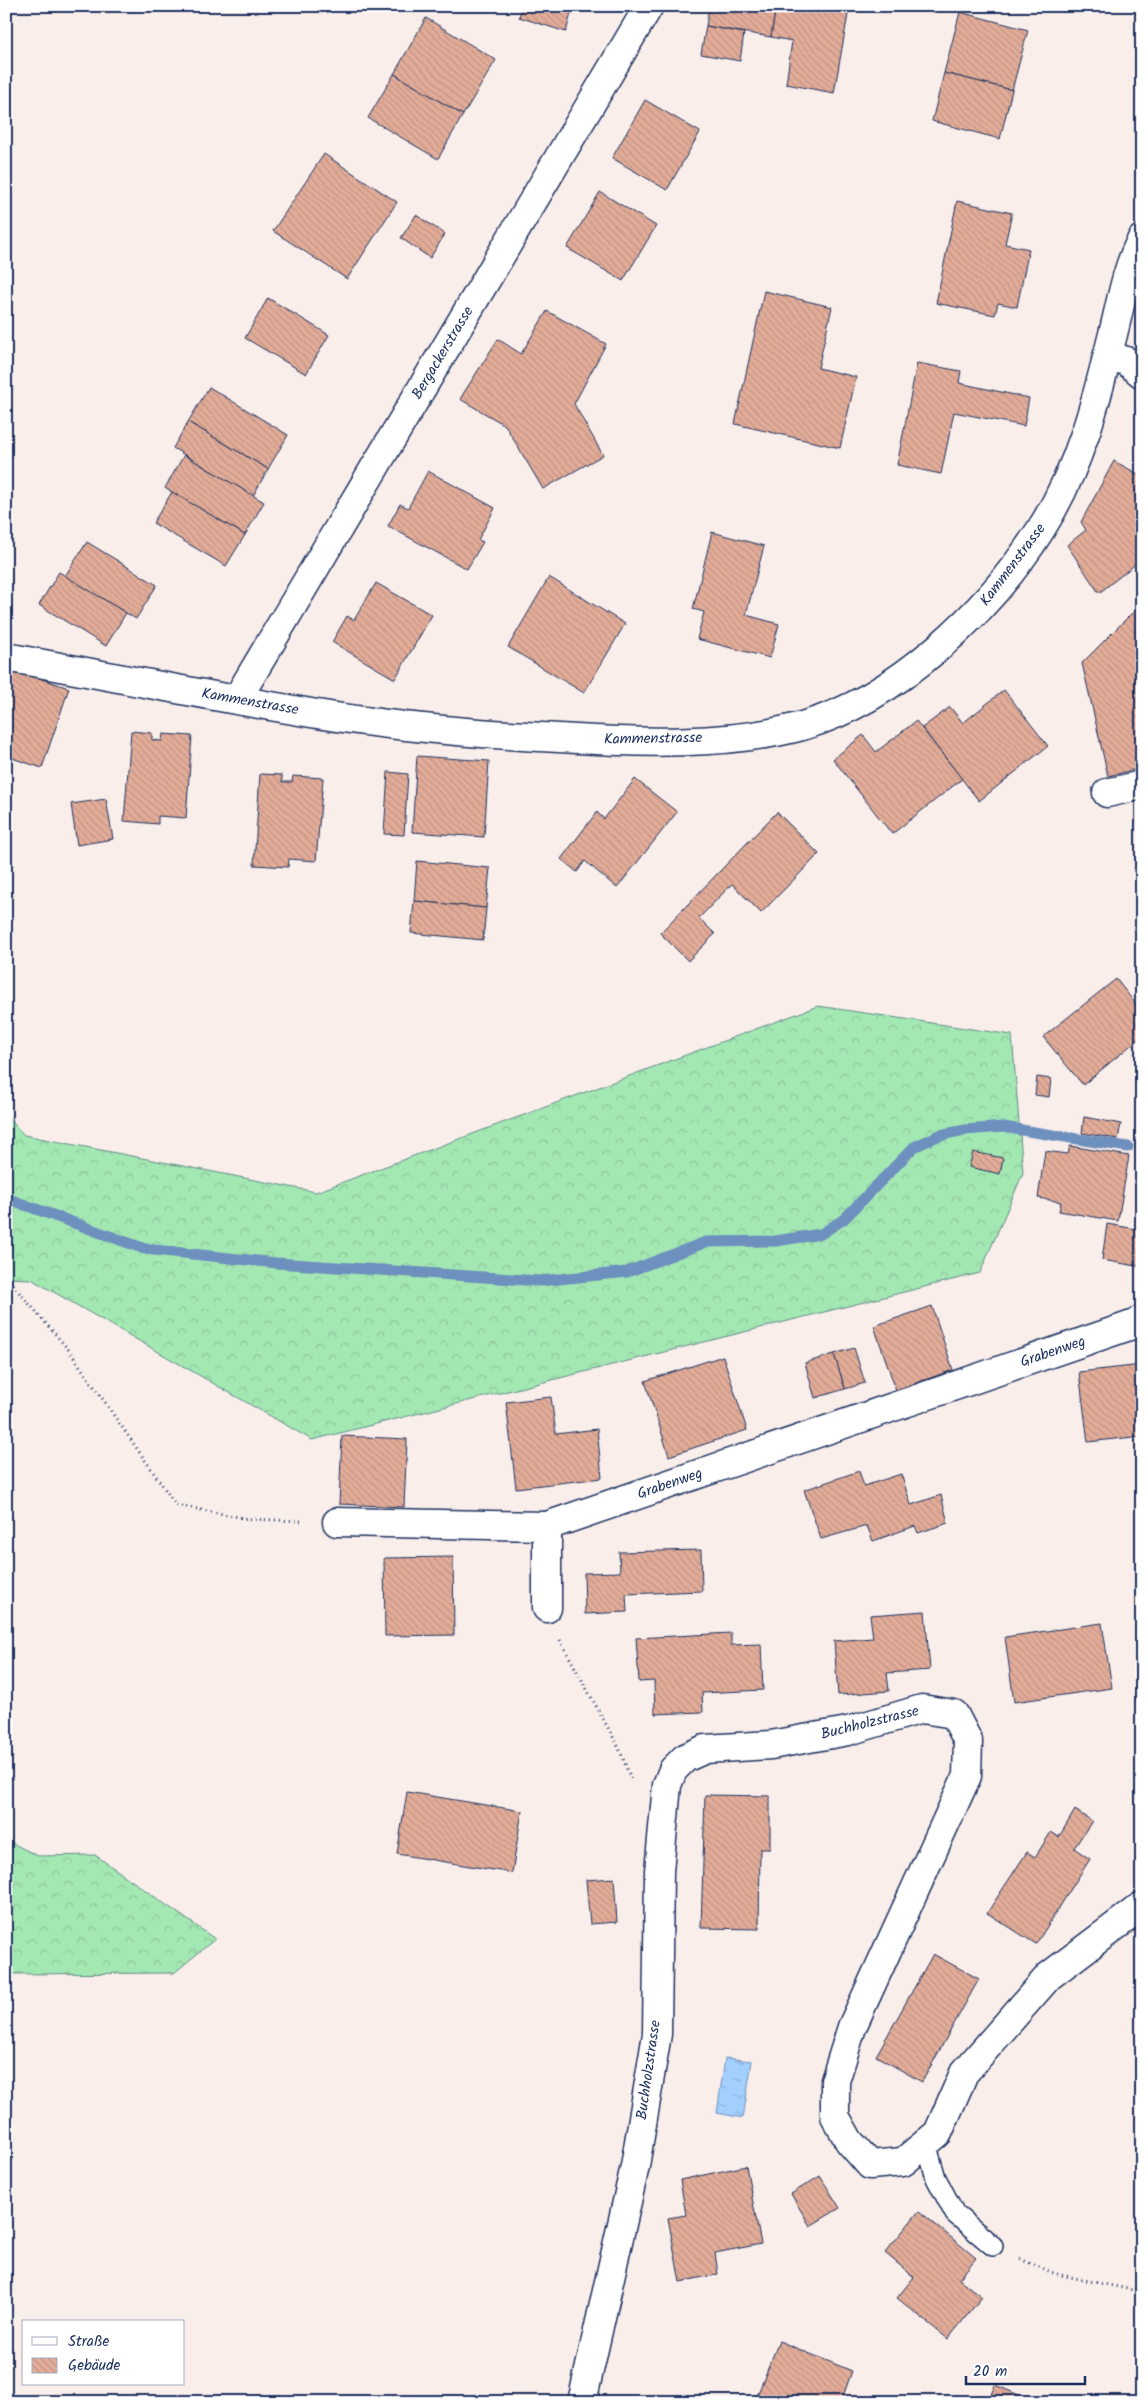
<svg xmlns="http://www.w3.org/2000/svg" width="1148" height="2408" font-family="Kalam,sans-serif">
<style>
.forest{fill:url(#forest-crowns);stroke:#5f8b88}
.water{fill:url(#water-ripples);stroke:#6d90be}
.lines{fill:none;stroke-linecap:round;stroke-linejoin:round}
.stream{stroke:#6d90be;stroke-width:11}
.building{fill:url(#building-back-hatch);stroke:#1b2f5e}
.service-casing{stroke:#1b2f5e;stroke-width:22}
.minor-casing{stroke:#1b2f5e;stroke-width:31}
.path{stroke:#1b2f5e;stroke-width:3;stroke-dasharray:1 4;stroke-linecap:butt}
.service{stroke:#fff;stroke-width:19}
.minor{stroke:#fff;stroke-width:28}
.labels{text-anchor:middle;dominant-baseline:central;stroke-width:4.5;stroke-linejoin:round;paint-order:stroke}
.street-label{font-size:15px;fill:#1b2f5e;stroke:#fff}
</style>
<defs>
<pattern id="forest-crowns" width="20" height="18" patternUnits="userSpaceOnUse" patternTransform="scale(1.25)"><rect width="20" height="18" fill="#a3e7b2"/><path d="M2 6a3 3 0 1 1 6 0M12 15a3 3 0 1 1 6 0" fill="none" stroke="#8cc69c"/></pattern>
<pattern id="water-ripples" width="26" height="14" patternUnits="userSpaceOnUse" patternTransform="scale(1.25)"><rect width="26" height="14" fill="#a3d0fe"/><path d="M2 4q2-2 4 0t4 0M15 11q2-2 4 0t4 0" fill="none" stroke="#8cb3dc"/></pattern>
<pattern id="building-back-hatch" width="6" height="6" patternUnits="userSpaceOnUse" patternTransform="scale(1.25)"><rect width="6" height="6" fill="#e2ac98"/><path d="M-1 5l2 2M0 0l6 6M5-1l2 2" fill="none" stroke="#c19485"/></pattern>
</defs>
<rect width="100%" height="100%" fill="#f9eeea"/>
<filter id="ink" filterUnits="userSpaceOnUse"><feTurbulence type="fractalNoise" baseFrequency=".02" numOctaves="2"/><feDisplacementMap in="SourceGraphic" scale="10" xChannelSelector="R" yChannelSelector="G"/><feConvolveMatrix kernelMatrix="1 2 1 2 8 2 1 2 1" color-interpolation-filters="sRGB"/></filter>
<g filter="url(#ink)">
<g class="forest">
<path d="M818,1006L1012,1035L1023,1173L980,1273L312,1440L31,1279L6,1278V1115L24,1135L316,1192Z"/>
<path d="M6,1840L38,1856L95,1855L215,1939L174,1973L6,1974Z"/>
</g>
<path class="water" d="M725,2058L752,2061L743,2118L717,2113Z"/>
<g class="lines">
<path class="stream" d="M6,1198L145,1249L277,1263L540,1281L627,1272L706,1242L775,1241L821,1234L844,1219L914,1147L940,1135L965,1130L1003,1127L1128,1147"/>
</g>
<g class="building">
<path d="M522,6H573L566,32L519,17Z"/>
<path d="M709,6H776L771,37L706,26Z"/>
<path d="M776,6H836L849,9L834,93L786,84L792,41L771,37Z"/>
<path d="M960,12L1028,30L1012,90L944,73Z"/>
<path d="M426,18L496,60L463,115L394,74Z"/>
<path d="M706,26L744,33L740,61L701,54Z"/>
<path d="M944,73L1012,90L1000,139L932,121Z"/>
<path d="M394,74L463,115L438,159L368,118Z"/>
<path d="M1138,92H1142V160Z"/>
<path d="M645,100L700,132L667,190L612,158Z"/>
<path d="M324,154L397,202L347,279L273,231Z"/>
<path d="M600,192L656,226L623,281L567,248Z"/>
<path d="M957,201L1012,213L1005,244L1029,249L1017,307L998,303L995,315L936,303Z"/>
<path d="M416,215L445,234L430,258L401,238Z"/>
<path d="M764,291L832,307L818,368L856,377L840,448L735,424Z"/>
<path d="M268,298L329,335L306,374L245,338Z"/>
<path d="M547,311L606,344L574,404L603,455L543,489L505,425L460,399L498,339L521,354Z"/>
<path d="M917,363L961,371L959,383L1029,398L1024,426L954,412L941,474L897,465Z"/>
<path d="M209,387L288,435L268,469L188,422Z"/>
<path d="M188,422L268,469L253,496L173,448Z"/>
<path d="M184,455L264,502L245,535L165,488Z"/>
<path d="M1114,461L1142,476V559L1099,593L1067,545L1086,530L1081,522Z"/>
<path d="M428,471L495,508L478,540L483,542L467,569L388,526L400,504L408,508Z"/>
<path d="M172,492L245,535L226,566L153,523Z"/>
<path d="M712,532L764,546L746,615L779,624L770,658L697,639L704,612L693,609Z"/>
<path d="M87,542L157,585L136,619L65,576Z"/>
<path d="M59,572L126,613L106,646L39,605Z"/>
<path d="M549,577L625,624L584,693L508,647Z"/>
<path d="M376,583L432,615L395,679L332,642L347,616L354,620Z"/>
<path d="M1142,603V768L1108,776L1082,663Z"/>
<path d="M6,667L69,688L42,768L6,756Z"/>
<path d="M1004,690L1048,746L979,801L922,728L950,707L963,723Z"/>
<path d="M916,721L962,779L892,834L833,759L863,735L876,752Z"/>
<path d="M131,731L152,733V740L162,741L163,734L192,736L186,818L158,816V824L124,821Z"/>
<path d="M417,756L489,761L484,837L412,832Z"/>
<path d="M388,772L408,774L404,835L384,834Z"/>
<path d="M260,774L282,775V782H292L293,776L323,778L316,861L289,859L288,867L254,865Z"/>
<path d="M635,779L677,812L617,888L585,861L577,872L561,859L597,812L604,819Z"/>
<path d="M106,799L113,839L77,845L71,804Z"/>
<path d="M777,812L819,854L761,913L732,884L699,918L715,934L688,961L660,933Z"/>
<path d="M417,861L490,868L486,908L414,901Z"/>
<path d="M414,901L486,908L483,940L411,933Z"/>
<path d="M1116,979L1142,1012V1036L1083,1085L1043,1037Z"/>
<path d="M1037,1077L1051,1079L1049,1097L1035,1095Z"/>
<path d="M1084,1117L1121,1124L1118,1139L1082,1133Z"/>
<path d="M1070,1146L1129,1156L1118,1221L1059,1211L1061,1202L1038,1198L1045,1151L1068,1154Z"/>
<path d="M973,1152L1003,1158L1000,1174L969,1167Z"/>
<path d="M1107,1224L1142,1230V1267L1102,1260Z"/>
<path d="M932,1306L953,1370L896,1390L874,1326Z"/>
<path d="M854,1348L865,1383L845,1389L834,1354Z"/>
<path d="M834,1354L845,1389L815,1398L805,1363Z"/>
<path d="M723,1356L747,1430L669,1456L645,1381Z"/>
<path d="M1142,1365V1436L1088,1442L1079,1372Z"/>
<path d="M551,1397L556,1434L597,1429L602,1478L516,1488L506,1402Z"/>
<path d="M342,1436L407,1439L404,1507L339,1504Z"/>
<path d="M859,1471L864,1486L901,1474L911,1505L941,1495L948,1523L918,1533L915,1526L873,1541L867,1526L821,1539L804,1490Z"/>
<path d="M701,1550L702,1591L626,1594L627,1612L585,1614L584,1573L620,1572L619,1552Z"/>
<path d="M453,1557L454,1635L385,1636L384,1558Z"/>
<path d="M925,1611L930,1670L887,1673L889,1691L838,1695L834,1641L873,1638L870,1615Z"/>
<path d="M1102,1623L1112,1688L1014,1702L1005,1637Z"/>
<path d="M731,1633V1645L761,1644L763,1690L702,1693L703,1712L655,1714L654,1681L639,1682L636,1638Z"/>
<path d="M407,1792L522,1811L512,1873L397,1854Z"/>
<path d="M705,1795L770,1796V1849H760L759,1929L701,1928Z"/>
<path d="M1075,1810L1092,1821L1074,1848L1090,1859L1036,1944L987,1913L1027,1852L1035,1857L1051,1832L1059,1837Z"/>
<path d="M614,1878L617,1922L590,1924L586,1880Z"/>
<path d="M933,1954L979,1979L922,2082L876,2056Z"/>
<path d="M746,2166L761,2244L715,2253L718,2274L680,2282L668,2218L686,2215L680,2180Z"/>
<path d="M820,2176L840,2208L810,2226L791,2194Z"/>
<path d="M919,2211L976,2258L959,2279L982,2297L948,2339L897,2298L914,2277L885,2253Z"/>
<path d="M779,2341L852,2371L841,2402H771L757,2396Z"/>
<path d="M995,2385L1036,2402H988Z"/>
</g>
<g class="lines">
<g class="service-casing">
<path id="service" d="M926,2143L936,2178L955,2214L993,2246"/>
</g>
<g class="minor-casing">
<g id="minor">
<path d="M1108,355L1126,361L1142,374"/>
<path d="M6,657C110,676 213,697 317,714C396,727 479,734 559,738C635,743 729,746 802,726C897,699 990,610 1041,529C1079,469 1096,402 1113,334C1121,303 1126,268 1142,239"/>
<path d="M237,699L649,6"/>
<path d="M1107,793L1142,785"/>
<path d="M337,1522L547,1526"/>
<path d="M547,1608V1526L1135,1324L1142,1319"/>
<path d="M582,2402L635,2166L657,2034L659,1871L667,1785L673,1770L685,1758L705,1749L771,1745L848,1731L922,1709L954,1714L968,1741L967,1776L852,2027L835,2081V2116L849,2141L870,2165L903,2162L938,2133L964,2073L1049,1976L1142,1906"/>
</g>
</g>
<g class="path">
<path d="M6,1277L68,1349L176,1505L249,1519L302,1521"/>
<path d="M560,1640L619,1748L632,1782"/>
<path d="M1020,2259L1056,2274L1142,2292"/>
</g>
<use href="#service" class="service"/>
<use href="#minor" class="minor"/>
</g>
</g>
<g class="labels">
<g class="street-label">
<text transform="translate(443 353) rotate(-59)">Bergackerstrasse</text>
<text transform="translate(1013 565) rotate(-53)">Kammenstrasse</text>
<text transform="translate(250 702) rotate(10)">Kammenstrasse</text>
<text transform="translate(653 739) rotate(-1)">Kammenstrasse</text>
<text transform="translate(1053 1352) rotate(-19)">Grabenweg</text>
<text transform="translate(670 1484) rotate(-19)">Grabenweg</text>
<text transform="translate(870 1723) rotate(-14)">Buchholzstrasse</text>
<text transform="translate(649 2070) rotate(-82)">Buchholzstrasse</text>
</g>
</g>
<rect width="1148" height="2408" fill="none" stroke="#fff" stroke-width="25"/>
<rect x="12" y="12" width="1123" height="2383" fill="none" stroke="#1b2f5e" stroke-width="2" filter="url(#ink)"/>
<rect x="22" y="2320" width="162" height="65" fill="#ffffff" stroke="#a4acbf"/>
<rect x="32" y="2337" width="25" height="8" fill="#ffffff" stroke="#a4acbf"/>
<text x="68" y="2346" font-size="15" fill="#1b2f5e">Straße</text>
<rect x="32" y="2358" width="25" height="15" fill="url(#building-back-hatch)" stroke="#a4acbf"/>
<text x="68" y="2370" font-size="15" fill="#1b2f5e">Gebäude</text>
<path d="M966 2376v8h119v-8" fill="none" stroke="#1b2f5e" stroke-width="2.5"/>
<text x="973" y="2376" font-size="15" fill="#1b2f5e" stroke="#ffffff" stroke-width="4" paint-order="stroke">20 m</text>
</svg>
